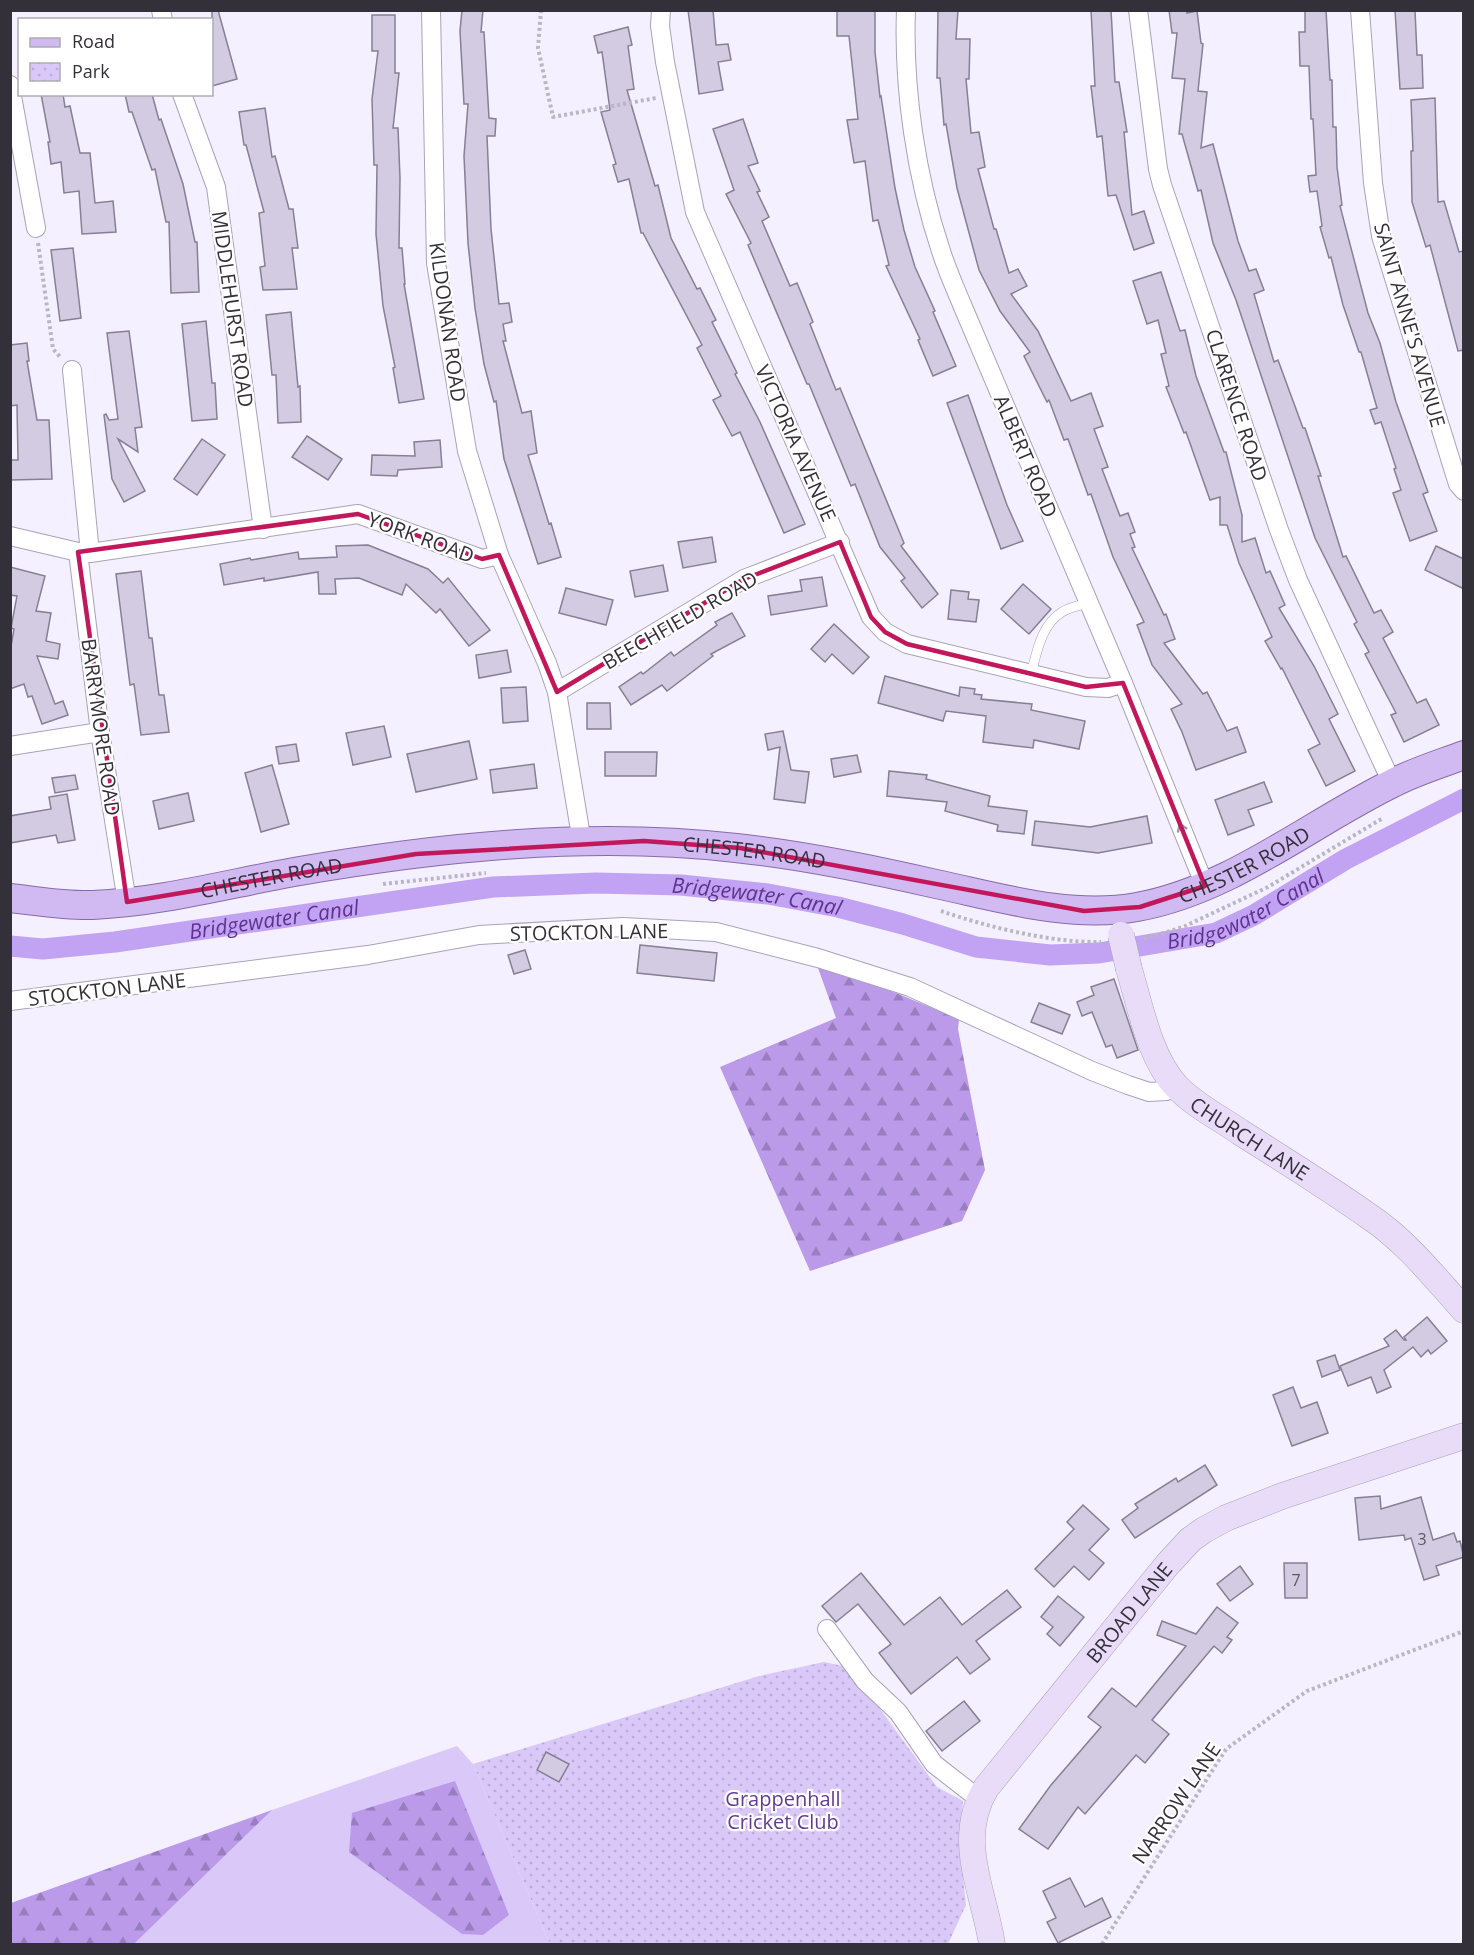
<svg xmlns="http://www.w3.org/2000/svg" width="1474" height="1955" font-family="'Open Sans',sans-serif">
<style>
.grass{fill:#dac8f8}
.forest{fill:url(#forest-firs)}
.park{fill:url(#park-dots)}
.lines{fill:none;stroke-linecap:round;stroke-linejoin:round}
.canal{stroke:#c2a2f2;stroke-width:21}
.building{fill:#d3cbe2;stroke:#877f95;stroke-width:1.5}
.lane-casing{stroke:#aaa2b8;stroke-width:10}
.street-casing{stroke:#aaa2b8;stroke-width:20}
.secondary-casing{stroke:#aaa2b8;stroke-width:27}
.primary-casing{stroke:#866bac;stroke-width:30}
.path{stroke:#bbb6c4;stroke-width:4;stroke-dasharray:3 3;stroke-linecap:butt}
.lane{stroke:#fff;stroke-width:9}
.street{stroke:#fff;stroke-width:18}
.secondary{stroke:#e8dcf8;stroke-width:26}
.primary{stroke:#d1b9f2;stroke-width:28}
.secondary-bridge-casing{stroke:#aaa2b8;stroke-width:27;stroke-linecap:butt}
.secondary-bridge{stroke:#e8dcf8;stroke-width:26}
.oneway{stroke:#9a989c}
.marked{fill:none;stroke:#c2185b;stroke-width:4.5;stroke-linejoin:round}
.labels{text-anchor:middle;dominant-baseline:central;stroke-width:4.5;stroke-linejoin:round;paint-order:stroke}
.number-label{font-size:16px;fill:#5c5764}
.street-label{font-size:20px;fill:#34303a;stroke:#fff}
.park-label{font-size:20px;fill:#643a95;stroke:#fff}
.water-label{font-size:21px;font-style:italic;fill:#5e338f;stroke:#fff}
</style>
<defs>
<pattern id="forest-firs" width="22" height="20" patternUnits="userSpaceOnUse" patternTransform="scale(1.5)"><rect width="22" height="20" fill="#ba9ae9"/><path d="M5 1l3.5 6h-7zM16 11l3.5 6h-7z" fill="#987ebe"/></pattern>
<pattern id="park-dots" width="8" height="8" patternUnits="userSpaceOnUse" patternTransform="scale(1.5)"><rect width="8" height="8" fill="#dac8f8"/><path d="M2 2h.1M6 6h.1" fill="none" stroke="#bcacd5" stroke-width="1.8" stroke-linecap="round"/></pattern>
</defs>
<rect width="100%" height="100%" fill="#f5f0ff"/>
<path class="grass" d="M457,1746L473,1764L550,1944H134L272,1810Z"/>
<g class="forest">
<path d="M821,962L959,1019L958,1029L985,1170L962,1221L810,1271L720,1067L836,1018L818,968Z"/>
<path d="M455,1781L509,1915L483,1935L462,1934L349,1852L352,1813Z"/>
<path d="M272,1810L134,1944H11V1903Z"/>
</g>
<path class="park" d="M824,1662L843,1666L878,1706L937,1787L963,1801L959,1842L966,1905L948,1944H550L473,1764L759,1676Z"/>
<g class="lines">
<path class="canal" id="s1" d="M10,946L43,949L115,942L493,887L596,883L681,885L768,894L838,907L903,924L976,947L1050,955L1099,953L1216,933L1254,915L1346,859L1464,799"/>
</g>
<g class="building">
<path d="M212,10H218L237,79L212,86Z"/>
<path d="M462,10H483L481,32H484L489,118L496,119L495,136H487L491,229L499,304L509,303L512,322L503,324L506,341H503L522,413L531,411L537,453L528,455L549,524L551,523L561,557L538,564L504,459L496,401L494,402L484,364L475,308L468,243L464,156L468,104H464L460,31Z"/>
<path d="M688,10H713L716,45L728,44L731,60L718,62L723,90L699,94Z"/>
<path d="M837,10H875V52L880,97L881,96L895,188L904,230L915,267L935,311L933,312L956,366L933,376L918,340L920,339L886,266L889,265L878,220L873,221L865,161L854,163L847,120L858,119L849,36H837Z"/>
<path d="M938,10H958L956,39H970L969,79H966L971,133L979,132L985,167L978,169L994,229H996L1009,273L1018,269L1027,286L1011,294L1038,331L1071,401L1091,393L1103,426L1094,429L1108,467L1102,469L1120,516L1128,513L1135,532L1130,534L1135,547L1132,548L1164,615L1166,614L1175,639L1164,643L1203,694L1207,692L1227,731L1237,727L1246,752L1196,770L1182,732L1171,709L1182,704L1152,665L1137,625L1144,622L1113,557L1091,494L1088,495L1068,439L1064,440L1049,400L1047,402L1024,356L1030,352L1000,311L979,270L957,188L946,124L944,125L940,78H937Z"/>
<path d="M1091,10H1111L1115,82H1119L1127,132H1124L1132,215L1144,211L1154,243L1134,250L1116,195L1108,196L1102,136L1097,137L1091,86H1095Z"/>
<path d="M1169,10H1187V13L1197,11L1201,43L1203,44L1198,91L1207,92L1201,148L1213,144L1238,241L1249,271L1256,269L1264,290L1254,294L1274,362L1278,360L1303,428H1305L1321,476H1318L1343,557L1346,556L1374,613L1381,610L1393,632L1383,638L1417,703L1426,699L1439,725L1404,742L1391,715L1396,713L1365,654L1369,652L1354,624L1357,622L1315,538L1236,300L1213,243L1201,190L1198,191L1182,134H1179L1185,79L1172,78L1177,33H1172Z"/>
<path d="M1305,10H1326L1330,80H1332L1333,127H1336L1337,167L1342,205L1340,206L1368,313L1380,343L1396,402L1428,492L1423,494L1437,531L1410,541L1393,493L1401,490L1394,469L1396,468L1381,422L1375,424L1370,410L1377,408L1361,352H1359L1343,305L1331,257L1329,258L1320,227L1322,226L1317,191L1310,192L1308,176L1316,175L1313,119H1311L1309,66H1300L1299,32H1305Z"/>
<path d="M1395,10H1415L1417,55H1422L1423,88L1400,89Z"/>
<path d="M372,15H395V73H399L393,128H398L400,178L399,248H402L405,284H404L424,399L399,403L393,368L395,367L383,306L376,234L377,165H374L372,99L378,51H372Z"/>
<path d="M628,27L632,45L628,46L634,89L627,90L655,186L658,185L671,238L697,289L700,288L716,320L712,322L737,373L735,374L760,422L805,524L784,533L740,432L732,436L713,400L721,396L697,348L702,345L643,233H641L629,179L618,182L613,165L616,164L601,112L610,110L602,52L598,53L594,36Z"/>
<path d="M41,94H63L65,107L70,106L80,153H90L95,203L113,201L116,232L82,234L79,191L64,193L61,162L51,164L48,142H50Z"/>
<path d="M125,94H152L159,120L161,119L183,184L195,242H197L199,292L171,293L169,222H166L155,169L152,170L132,112H129Z"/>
<path d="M1435,98L1438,202L1444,201L1459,252L1464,251V350L1458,351L1430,245L1426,247L1412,202L1411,151H1413L1411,100Z"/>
<path d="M265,108L272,157L275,156L289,209H293L298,248H292L297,289L263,290L260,267L265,266L259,213L264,212L246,145H244L239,112Z"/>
<path d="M743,119L758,163L748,166L760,191L757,192L769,217L762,221L790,286L797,283L813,322L810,324L836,390L840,388L904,543L901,546L938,594L922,608L901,581L905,578L880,547L855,484L851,486L809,384H807L748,245L751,243L726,194L734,190L713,129Z"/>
<path d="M73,248L81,318L60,321L51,250Z"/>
<path d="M1161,272L1180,331L1185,330L1196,376L1224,452H1226L1242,515V542L1255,538L1266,573L1270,571L1285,605L1279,608L1314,666L1338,714L1329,719L1355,771L1326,786L1308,750L1320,744L1282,668L1281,669L1265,641L1272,637L1239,563L1227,525H1220V497L1210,500L1186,432L1184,433L1166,387L1169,386L1161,354L1166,353L1158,320L1147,324L1133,281Z"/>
<path d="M291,312L298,387L300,386L301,422L278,423L276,375H272L266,315Z"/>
<path d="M206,321L212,383H215L217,419L192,421L182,324Z"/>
<path d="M129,331L142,427L135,428L138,452L118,439L145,491L124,502L112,479L104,415L106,414L109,420L118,419L107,333Z"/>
<path d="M27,343L29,361H27L37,420H49L52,479L10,480V460H18L17,405L10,406V345Z"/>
<path d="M968,395L1007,505L1023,541L1001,549L947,403Z"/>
<path d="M307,436L342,459L328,480L292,457Z"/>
<path d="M202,439L225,455L197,495L174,479Z"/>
<path d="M440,440L442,467L398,470L397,476L371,475L372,455L415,456L414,442Z"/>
<path d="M712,537L716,562L683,568L678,542Z"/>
<path d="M368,545L428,569L443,583L448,578L490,630L469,646L440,609L436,613L406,584L402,595L359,578L335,579L336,594H319L318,572L264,581V578L224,585L220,564L250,558L251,560L298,552L299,559L337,557L336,546Z"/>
<path d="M1436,546L1464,559V589L1425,570Z"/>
<path d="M663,565L668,591L635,597L630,571Z"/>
<path d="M10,567L45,576L36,611L51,613L46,641L60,644L58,659L37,656L55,704L63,701L68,715L42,724L32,696L28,697L24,684L10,689V652L14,629L11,628L17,596L10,595Z"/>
<path d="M141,571L149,638H152L159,695H164L169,732L141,735L134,684L130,685L116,574Z"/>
<path d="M822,577L827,606L771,615L768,596L802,591L800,580Z"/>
<path d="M1023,584L1051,609L1029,634L1001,609Z"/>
<path d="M566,588L613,600L606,625L559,613Z"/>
<path d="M951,590L969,592L968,599L979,600L976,622L948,619Z"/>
<path d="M732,613L745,636L711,654L713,656L667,691L662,685L631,705L619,687L641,672L643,674L671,652L674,656L717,625L715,622Z"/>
<path d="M834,624L869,657L853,674L832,654L825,662L811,649Z"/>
<path d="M507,650L511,672L479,678L476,655Z"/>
<path d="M885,676L959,696L960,687L975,689L974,694L982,695L981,699L1032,704L1031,710L1085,721L1079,749L1034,740L1033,748L983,742L986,716L946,711L943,721L878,703Z"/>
<path d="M526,687L528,721L503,723L501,688Z"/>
<path d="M587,703H610L611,729H587Z"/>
<path d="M384,726L391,757L353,765L346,733Z"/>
<path d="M783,731L791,770L809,772L805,803L774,799L780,747L768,750L765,734Z"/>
<path d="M469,741L477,779L416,792L407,754Z"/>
<path d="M296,744L299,761L279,764L276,747Z"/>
<path d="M605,752H657L656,776H605Z"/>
<path d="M857,755L861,772L834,777L831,759Z"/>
<path d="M534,764L537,788L493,793L490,770Z"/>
<path d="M272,765L289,824L261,832L245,773Z"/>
<path d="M889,771L927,775L926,779L990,796L988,806L1027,811L1024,834L997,831L998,825L945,811L947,802L887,796Z"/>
<path d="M75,775L78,789L55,793L52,778Z"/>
<path d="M1264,782L1272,802L1248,810L1254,825L1228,835L1215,800Z"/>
<path d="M188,793L194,821L159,829L153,801Z"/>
<path d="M67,794L75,840L58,843L56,835L10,843V816L51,809L49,797Z"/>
<path d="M1147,816L1152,843L1098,853L1032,845L1035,821L1090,827Z"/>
<path d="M640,945L717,953L714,981L637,973Z"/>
<path d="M525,950L531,969L514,974L508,955Z"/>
<path d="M1114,979L1138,1050L1117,1058L1112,1045L1106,1047L1092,1012L1082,1016L1077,1002L1094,995L1091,987Z"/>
<path d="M1039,1003L1070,1015L1062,1034L1031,1022Z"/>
<path d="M1427,1317L1447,1341L1431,1354L1428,1350L1421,1357L1413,1347L1384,1370L1391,1387L1377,1393L1371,1377L1348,1386L1340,1366L1389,1346L1384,1339L1396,1330L1404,1340H1406L1404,1337Z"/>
<path d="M1335,1355L1340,1370L1322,1377L1317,1361Z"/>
<path d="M1293,1387L1301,1408L1317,1402L1328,1433L1292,1446L1273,1395Z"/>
<path d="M1205,1465L1217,1485L1135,1538L1122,1520L1138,1508L1135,1504L1176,1478L1178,1482Z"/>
<path d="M1380,1496L1381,1509L1421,1497L1433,1540L1454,1533L1457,1542L1460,1541L1464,1557L1436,1566L1439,1575L1424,1580L1411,1538L1405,1540L1404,1535L1359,1540L1355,1498Z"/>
<path d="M1083,1505L1109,1529L1089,1550L1104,1563L1089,1580L1074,1566L1054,1587L1035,1569L1074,1529L1067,1522Z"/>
<path d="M1284,1563H1307V1598H1285Z"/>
<path d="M1240,1566L1253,1584L1230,1601L1217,1584Z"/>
<path d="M861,1573L904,1625L940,1597L962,1625L1007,1590L1021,1607L976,1641L990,1659L970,1674L957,1657L911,1694L879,1653L891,1644L858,1604L836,1622L822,1606Z"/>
<path d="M1058,1596L1084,1617L1060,1646L1047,1634L1053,1627L1041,1617Z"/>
<path d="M1217,1607L1238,1623L1227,1637L1232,1640L1222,1653L1214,1646L1152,1720L1169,1734L1145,1763L1136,1755L1085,1814L1078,1807L1048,1849L1019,1829L1051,1785L1101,1727L1088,1717L1112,1688L1136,1707L1186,1646L1157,1635L1162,1621L1196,1634Z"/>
<path d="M964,1701L980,1721L942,1751L926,1731Z"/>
<path d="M546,1752L569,1764L559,1782L537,1770Z"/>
<path d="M1070,1878L1085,1907L1102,1898L1111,1917L1058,1943L1047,1922L1056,1918L1043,1891Z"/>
</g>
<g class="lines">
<g class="lane-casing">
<path id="lane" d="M1031,674C1037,652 1041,625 1062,612C1070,607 1080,605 1089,603"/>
</g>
<g class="street-casing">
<g id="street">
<path d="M161,10L163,20"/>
<path d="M431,10L436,263L467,451L499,555"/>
<path d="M661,10L660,26L665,62L695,212L871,617L885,632L907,644L1086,687L1108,688L1123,683"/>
<path d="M906,10C903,88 916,177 941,251C947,270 955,288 963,307L1123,683L1205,886"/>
<path d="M1138,10L1158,169L1162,185L1279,530L1298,580L1392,783"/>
<path d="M1360,10L1373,183L1381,236L1458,484L1464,491"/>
<path d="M10,85L36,228"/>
<path d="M182,94L216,187L263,529"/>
<path d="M72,370L90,553"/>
<path d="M10,536L78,552L90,553L358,514L482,559L499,555L547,663L557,692L582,842"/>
<path d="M78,552L100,732L127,902"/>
<path d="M557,692L744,579L840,542"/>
<path d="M10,746L100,732"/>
<path d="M10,1001L368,955L479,935L623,927L716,932L818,958L910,987L1092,1071L1128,1085L1149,1092L1166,1091L1177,1087"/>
<path d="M827,1629L865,1681L898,1712L934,1764L979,1799"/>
</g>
</g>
<g class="secondary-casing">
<g id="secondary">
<path id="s2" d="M1129,969C1140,1006 1150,1059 1177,1087C1194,1105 1220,1118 1240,1132C1284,1160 1328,1187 1370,1217C1407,1242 1435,1278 1464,1310"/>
<path id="s3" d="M992,1944C984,1892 955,1839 986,1788L1167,1565L1190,1540L1204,1530L1226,1518L1282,1496L1464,1436"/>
</g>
</g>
<g class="primary-casing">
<g id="primary">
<path id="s4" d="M10,898C38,901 65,906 93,905C161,902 227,884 294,872C439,847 589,831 736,848C803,855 871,869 936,884C1002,898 1070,919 1137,907C1231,890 1309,824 1393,783C1416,771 1440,764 1464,755"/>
</g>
</g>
<g class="path">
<path d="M541,10L538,48L553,117L656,98"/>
<path d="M38,243L53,349L61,358"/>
<path d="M383,884L486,873"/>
<path d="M941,911C988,927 1052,943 1101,942"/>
<path d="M1144,939L1183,927L1268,887L1383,818"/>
<path d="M1102,1944L1226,1749L1307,1691L1464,1631"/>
</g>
<use href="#lane" class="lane"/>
<use href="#street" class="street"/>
<use href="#secondary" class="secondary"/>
<use href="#primary" class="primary"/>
<g class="secondary-bridge-casing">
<path id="secondary-bridge" d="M1121,935L1129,969"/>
</g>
<use href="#secondary-bridge" class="secondary-bridge"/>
</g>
<defs><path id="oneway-shaft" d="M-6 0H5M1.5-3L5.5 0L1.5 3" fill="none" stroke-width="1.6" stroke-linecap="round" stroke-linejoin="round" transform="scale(1.5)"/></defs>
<use class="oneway" href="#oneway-shaft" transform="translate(1183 832) rotate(-112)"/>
<path class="marked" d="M358,514L482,559L499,555L557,692L744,579L840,542L871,617L885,632L907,644L1086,687L1123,683L1205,886L1140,907L1084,911L740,848L644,841L416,854L127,902L78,552Z"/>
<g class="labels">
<g class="number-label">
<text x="1422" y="1539">3</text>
<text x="1296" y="1580">7</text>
</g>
<g class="street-label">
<text transform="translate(233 309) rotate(82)">MIDDLEHURST ROAD</text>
<text transform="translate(448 322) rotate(82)">KILDONAN ROAD</text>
<text transform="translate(1410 325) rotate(74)">SAINT ANNE'S AVENUE</text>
<text transform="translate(1237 405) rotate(72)">CLARENCE ROAD</text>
<text transform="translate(796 443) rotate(66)">VICTORIA AVENUE</text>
<text transform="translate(1026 456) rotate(67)">ALBERT ROAD</text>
<text transform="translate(421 537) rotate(20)">YORK ROAD</text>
<text transform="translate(680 620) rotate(-30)">BEECHFIELD ROAD</text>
<text transform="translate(101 727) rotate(82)">BARRYMORE ROAD</text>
<text stroke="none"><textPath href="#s4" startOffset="750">CHESTER ROAD</textPath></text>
<text stroke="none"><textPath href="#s4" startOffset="1254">CHESTER ROAD</textPath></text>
<text stroke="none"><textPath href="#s4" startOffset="264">CHESTER ROAD</textPath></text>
<text transform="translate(589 932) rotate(-1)">STOCKTON LANE</text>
<text transform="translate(107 989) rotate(-7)">STOCKTON LANE</text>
<text stroke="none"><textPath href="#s2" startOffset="218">CHURCH LANE</textPath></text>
<text stroke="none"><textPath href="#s3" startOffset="387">BROAD LANE</textPath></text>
<text transform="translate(1176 1803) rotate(-56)">NARROW LANE</text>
</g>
<g class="park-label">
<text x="783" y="1798">Grappenhall<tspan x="783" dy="23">Cricket Club</tspan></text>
</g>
<g class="water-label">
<text stroke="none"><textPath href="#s1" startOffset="752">Bridgewater Canal</textPath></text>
<text stroke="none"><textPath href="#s1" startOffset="1256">Bridgewater Canal</textPath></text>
<text stroke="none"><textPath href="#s1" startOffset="266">Bridgewater Canal</textPath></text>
</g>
</g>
<rect width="1474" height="1955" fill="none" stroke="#34303a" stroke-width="24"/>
<rect x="18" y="18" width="195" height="78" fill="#ffffff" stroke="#aeacb0" stroke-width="1.5"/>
<rect x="30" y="38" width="30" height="9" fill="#d1b9f2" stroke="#aeacb0" stroke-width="1.5"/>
<text x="72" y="48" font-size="18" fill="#34303a">Road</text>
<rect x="30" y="63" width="30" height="18" fill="url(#park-dots)" stroke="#aeacb0" stroke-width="1.5"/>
<text x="72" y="78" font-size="18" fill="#34303a">Park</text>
</svg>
